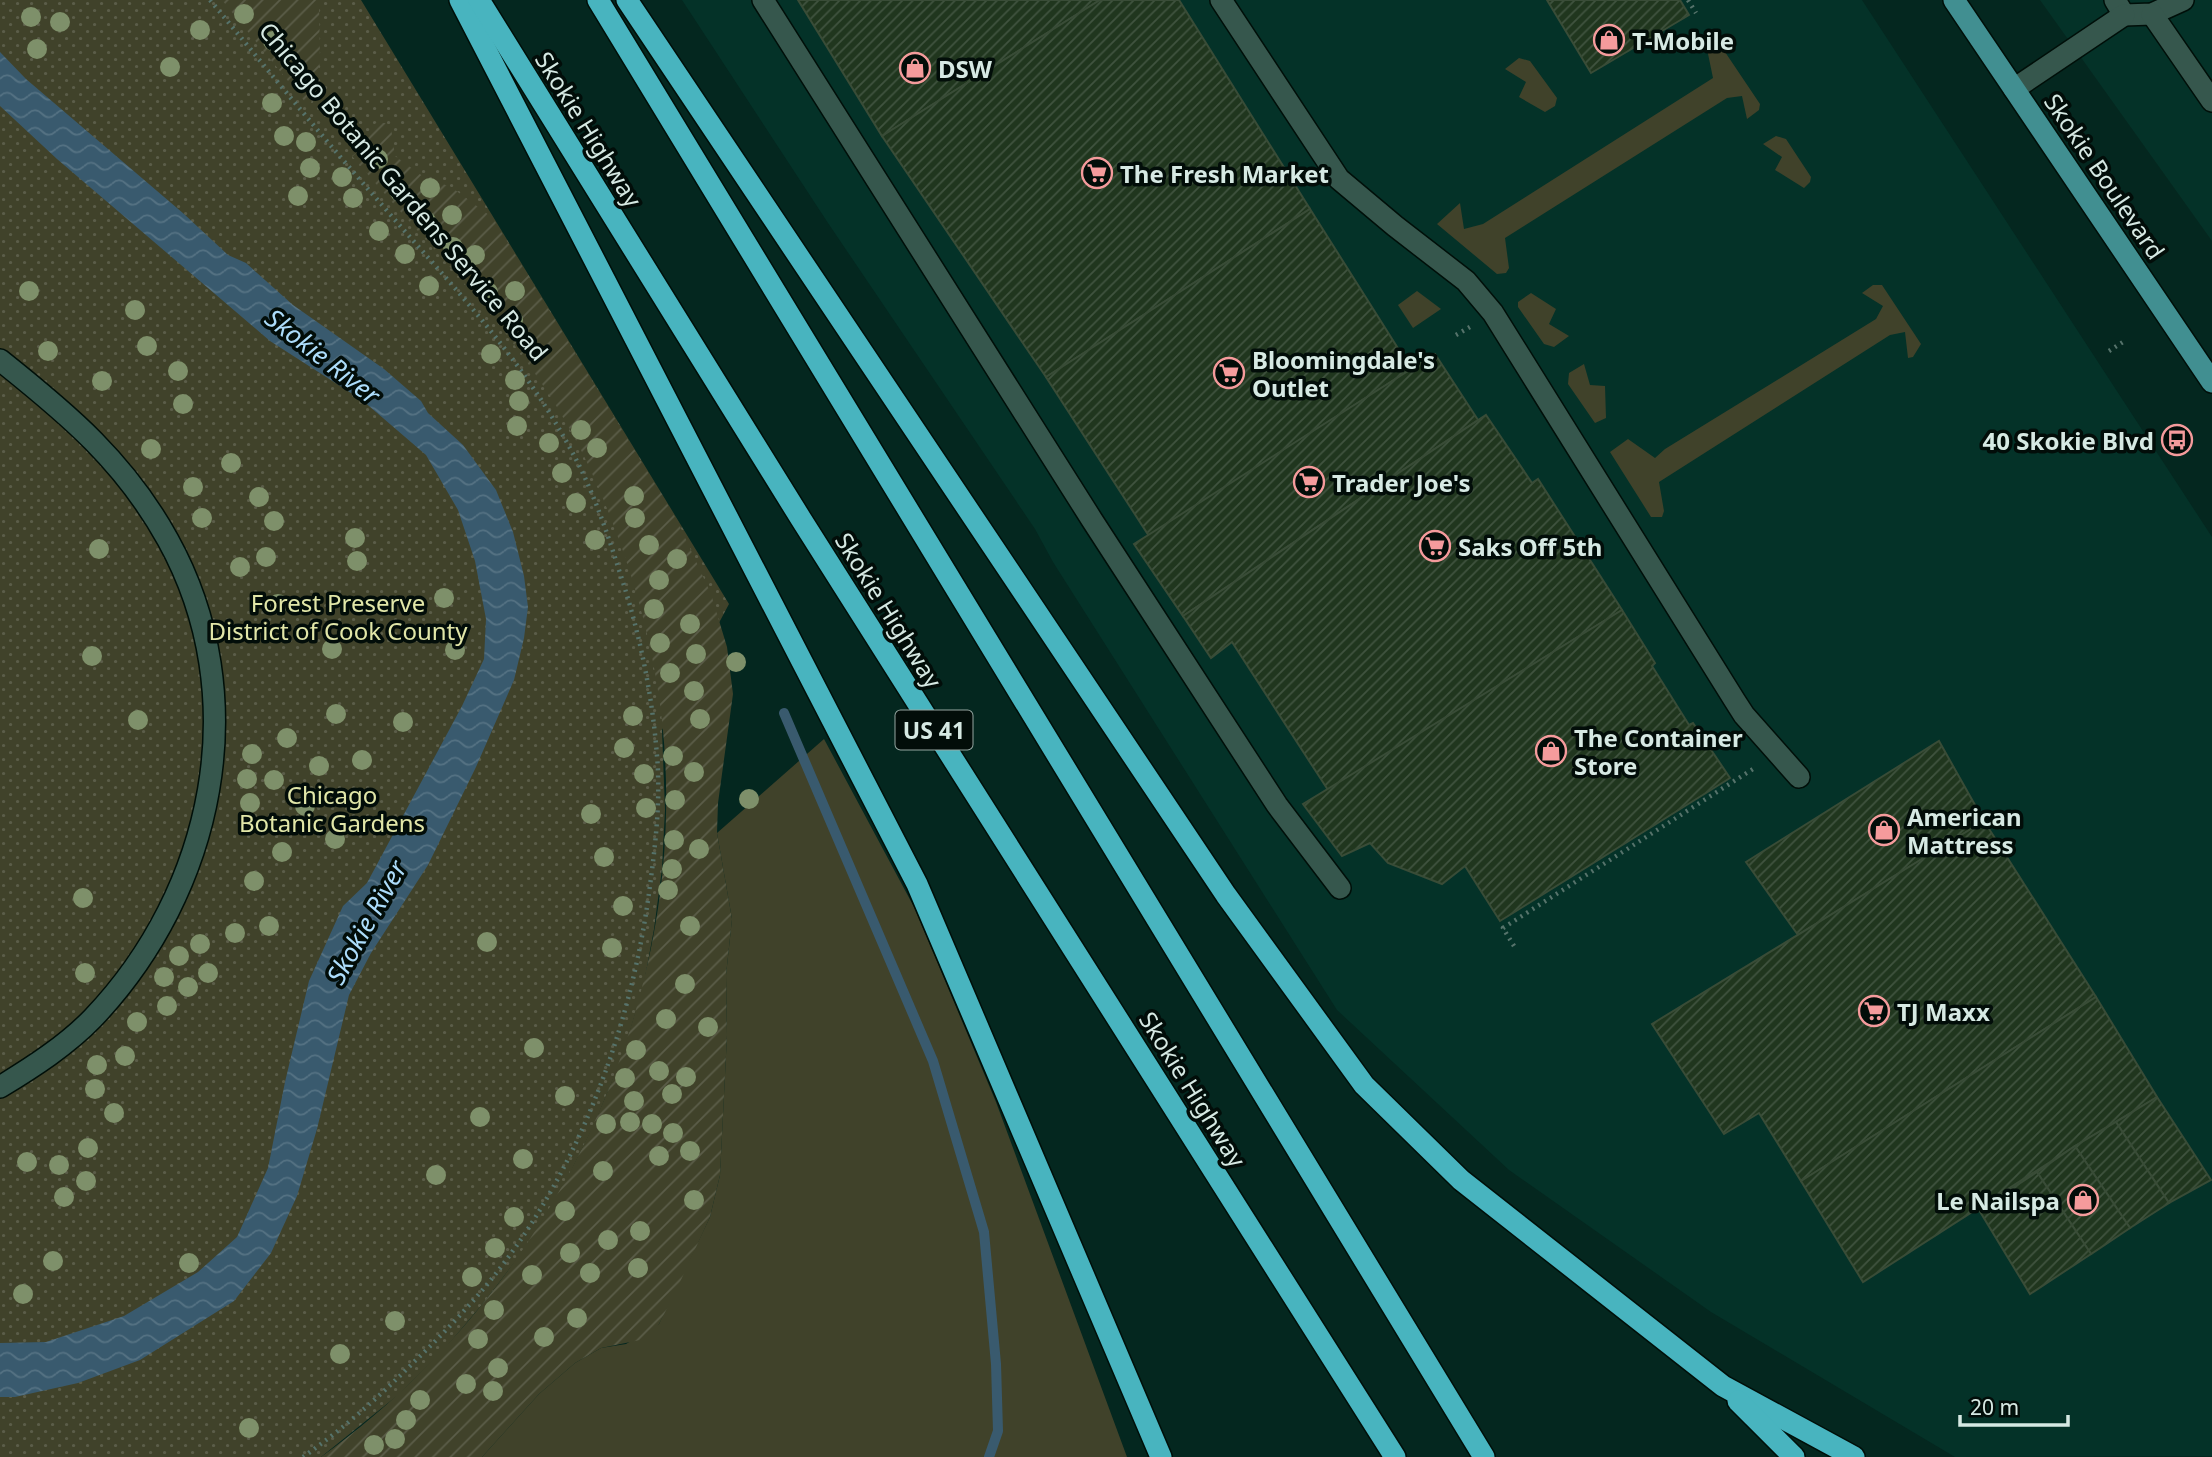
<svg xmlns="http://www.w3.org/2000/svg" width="2212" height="1457" font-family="'Noto Sans',sans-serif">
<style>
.built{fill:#043228}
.grass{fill:#40422a}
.park{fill:url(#park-dots)}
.garden{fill:url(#garden-furrows)}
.water{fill:url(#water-waves)}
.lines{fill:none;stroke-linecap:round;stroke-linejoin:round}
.stream{stroke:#395a6e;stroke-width:10}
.building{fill:url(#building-hatch);stroke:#394c37;stroke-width:2}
.minor-casing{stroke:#000f09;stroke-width:24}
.major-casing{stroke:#000f09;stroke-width:24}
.highway-casing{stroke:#000f09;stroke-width:24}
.path{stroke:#56736b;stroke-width:4.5;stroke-dasharray:2 5;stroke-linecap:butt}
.minor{stroke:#36574d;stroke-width:21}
.major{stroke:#418f91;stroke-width:21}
.highway{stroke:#48b4bf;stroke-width:21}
.tree{fill:#7e906a}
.labels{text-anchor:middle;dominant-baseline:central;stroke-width:7;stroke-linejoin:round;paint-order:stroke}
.shield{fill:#020d09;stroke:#96a7a2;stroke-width:2}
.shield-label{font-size:23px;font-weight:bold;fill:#d6e9e3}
.poi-label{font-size:24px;font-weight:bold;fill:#d6e9e3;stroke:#020d09;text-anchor:start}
.street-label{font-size:24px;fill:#d6e9e3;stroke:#020d09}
.park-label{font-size:24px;fill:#e1e6a8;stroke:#020d09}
.water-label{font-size:26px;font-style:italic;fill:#acdcfa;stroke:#020d09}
</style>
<defs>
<pattern id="park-dots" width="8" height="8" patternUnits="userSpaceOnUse" patternTransform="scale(1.75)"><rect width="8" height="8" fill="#40422a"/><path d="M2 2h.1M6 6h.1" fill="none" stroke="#5b5d49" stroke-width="1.8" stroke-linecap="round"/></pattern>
<pattern id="garden-furrows" width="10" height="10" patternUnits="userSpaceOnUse" patternTransform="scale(1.75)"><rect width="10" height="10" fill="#40422a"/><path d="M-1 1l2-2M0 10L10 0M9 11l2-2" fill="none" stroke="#5b5d49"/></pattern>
<pattern id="water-waves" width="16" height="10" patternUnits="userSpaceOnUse" patternTransform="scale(1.75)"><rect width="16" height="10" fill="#395a6e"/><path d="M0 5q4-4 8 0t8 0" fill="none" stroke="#557283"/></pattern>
<pattern id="building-hatch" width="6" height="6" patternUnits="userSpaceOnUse" patternTransform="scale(1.75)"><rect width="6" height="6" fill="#20361e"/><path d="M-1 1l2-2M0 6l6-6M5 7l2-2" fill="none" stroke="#40533f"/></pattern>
</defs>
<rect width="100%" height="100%" fill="#04271f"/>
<g class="built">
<path d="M682,0H1862L2212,537V1456L1955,1457L1711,1312L1509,1170L1337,1010L1053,562L1035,529L828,223Z"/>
<path d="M2040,0H2212V241Z"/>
</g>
<g class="grass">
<path d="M1715,45L1721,46L1760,104L1759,110L1747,119L1742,96L1727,98L1505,238L1509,268L1506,273L1497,274L1437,224L1460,203L1464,229L1483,224L1713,78L1707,49Z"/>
<path d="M1519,58L1530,61L1557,98L1555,106L1545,112L1519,97L1526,82L1505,69Z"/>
<path d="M1776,136L1786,139L1811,177L1810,182L1804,188L1775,170L1782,157L1763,144Z"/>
<path d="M1873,285H1882L1921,344L1913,357L1908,358L1905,332L1890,335L1659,482L1664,511L1662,517H1651L1610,452L1628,439L1655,458L1665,449L1876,319L1883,306L1862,293Z"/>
<path d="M1417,291L1441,309L1413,328L1398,305Z"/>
<path d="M1531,293L1556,309L1549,324L1569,336L1554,347L1544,344L1518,307V302Z"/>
<path d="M1584,364L1590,385L1605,386L1606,418L1595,423L1568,384L1569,373Z"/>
<path d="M824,739L914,907L996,1102L1127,1457H482L539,1394L575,1363L601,1348L626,1344L659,1324L710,1217L720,1175L727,1035L726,975L732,919L717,833Z"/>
</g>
<path class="park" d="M0,0H361L729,604L662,730L665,810L662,869L654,929L643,988L622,1057L594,1125L562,1189L523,1251L485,1301L441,1353L398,1395L321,1457H0Z"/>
<g class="garden">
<path d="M222,0H319L320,62L310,108Z"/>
<path d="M376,123H385L391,128L395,156L424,177L451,187L493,218L677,520L711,594L727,647L733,694L718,803L717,833L732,919L726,975L727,1035L720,1175L710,1217L675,1293L659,1324L645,1339L601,1348L575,1363L539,1394L482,1457H321C561,1285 705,979 657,684C644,605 618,527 583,454C527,340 433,252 352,156C364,149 366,134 376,123Z"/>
</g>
<path class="water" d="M0,52L26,79L184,214L228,255L246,263L293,305L384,369L421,401L428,413L463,445L496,490L513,532L524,576L528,607L524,638L514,680L476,767L428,865L371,953L349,995L317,1129L297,1196L271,1253L234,1301L140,1360L78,1383L15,1397H0V1343L46,1342L124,1316L198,1272L237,1237L268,1168L285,1082L309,981L343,906L367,883L462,706L484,659L486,619L475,561L458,510L426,455L362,400L270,341L57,159L0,106Z"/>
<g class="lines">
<path class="stream" d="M784,713L933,1061L984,1232L996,1364L998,1431L989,1457"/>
</g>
<g class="building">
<path d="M798,0H1100L882,136Z"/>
<path d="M1100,0H1179L1310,209L1046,377L882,136Z"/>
<path d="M1547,0H1680L1689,15L1591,73Z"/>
<path d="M1310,209L1411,369L1149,536L1046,377Z"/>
<path d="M1435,354L1478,420L1183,616L1134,544Z"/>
<path d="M1486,415L1532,483L1538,479L1622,610L1328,790L1232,642L1211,658L1183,616Z"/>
<path d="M1622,610L1655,663L1652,666L1689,725L1693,723L1730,778L1500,921L1465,866L1442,884L1388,863L1370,843L1342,856L1303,804Z"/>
<path d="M1939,741L1984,821L1798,935L1746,862Z"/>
<path d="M1984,821L2096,997L1801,1181L1759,1113L1724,1134L1652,1024Z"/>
<path d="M2096,997L2157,1097L2075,1146L1863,1282L1801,1181Z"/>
<path d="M2157,1097L2211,1180L2169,1203L2116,1122Z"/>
<path d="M2116,1122L2169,1203L2130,1228L2075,1146Z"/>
<path d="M2075,1146L2130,1228L2091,1254L2037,1172Z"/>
<path d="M2037,1172L2091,1254L2030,1294L1979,1210Z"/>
</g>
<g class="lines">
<g class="minor-casing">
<g id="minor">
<path d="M763,0L1092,520L1277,805L1340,888"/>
<path d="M1221,0L1339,179L1395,226L1466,281L1493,313L1735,701L1744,715L1799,777"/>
<path d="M2115,0L2124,15L2152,14L2183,0"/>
<path d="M2152,14L2212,101"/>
<path d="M2014,89L2124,15"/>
<path d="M0,360C69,415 125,462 168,540C255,697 214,891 93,1018C67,1045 33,1067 0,1087"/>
</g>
</g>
<g class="major-casing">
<path id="major" d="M1954,0L2212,382"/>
</g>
<g class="highway-casing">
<g id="highway">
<path d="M460,0L917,884L1161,1457"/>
<path d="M479,0L801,519L1395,1457"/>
<path d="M598,0L1484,1457"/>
<path d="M627,0L1226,895L1364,1085L1461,1180L1723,1386L1854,1457"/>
<path d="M1738,1401L1794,1457"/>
</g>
</g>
<g class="path">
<path d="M210,0C267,69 323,138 382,205C452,286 520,355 571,450C592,488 606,529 619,570C639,630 652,692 657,756C661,801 655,848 649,893C630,1033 576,1178 485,1287C463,1313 439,1338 414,1362C379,1397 343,1429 303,1457"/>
<path d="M1688,0L1696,13"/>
<path d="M1456,335L1470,327"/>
<path d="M2109,351L2123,342"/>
<path d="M1514,946L1503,928L1753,769"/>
</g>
<use href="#minor" class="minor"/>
<use href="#major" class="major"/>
<use href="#highway" class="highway"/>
</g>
<g class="tree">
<circle cx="244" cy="14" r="10"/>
<circle cx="31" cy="17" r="10"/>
<circle cx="60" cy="22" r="10"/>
<circle cx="200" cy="30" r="10"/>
<circle cx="273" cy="41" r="10"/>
<circle cx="37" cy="49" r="10"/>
<circle cx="170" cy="67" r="10"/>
<circle cx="272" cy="103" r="10"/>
<circle cx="284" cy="136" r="10"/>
<circle cx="306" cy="142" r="10"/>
<circle cx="378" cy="159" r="10"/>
<circle cx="310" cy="168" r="10"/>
<circle cx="342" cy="177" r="10"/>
<circle cx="430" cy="188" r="10"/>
<circle cx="400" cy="192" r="10"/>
<circle cx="298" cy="196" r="10"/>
<circle cx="353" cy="198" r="10"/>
<circle cx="452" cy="215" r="10"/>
<circle cx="426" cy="221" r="10"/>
<circle cx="379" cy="231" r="10"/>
<circle cx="453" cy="247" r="10"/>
<circle cx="405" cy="254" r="10"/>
<circle cx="475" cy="255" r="10"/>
<circle cx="429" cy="286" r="10"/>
<circle cx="29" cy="291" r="10"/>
<circle cx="515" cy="291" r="10"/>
<circle cx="488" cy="292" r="10"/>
<circle cx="135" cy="310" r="10"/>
<circle cx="513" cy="320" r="10"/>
<circle cx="147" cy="346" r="10"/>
<circle cx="48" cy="351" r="10"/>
<circle cx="491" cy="354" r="10"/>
<circle cx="178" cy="371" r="10"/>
<circle cx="515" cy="380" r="10"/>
<circle cx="102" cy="381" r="10"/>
<circle cx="519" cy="401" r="10"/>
<circle cx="183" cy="404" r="10"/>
<circle cx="517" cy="426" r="10"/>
<circle cx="581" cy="430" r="10"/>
<circle cx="549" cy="443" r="10"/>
<circle cx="597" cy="448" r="10"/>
<circle cx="151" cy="449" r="10"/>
<circle cx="231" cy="463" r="10"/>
<circle cx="562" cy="473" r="10"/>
<circle cx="193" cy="487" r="10"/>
<circle cx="634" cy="496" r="10"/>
<circle cx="259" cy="497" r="10"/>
<circle cx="576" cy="503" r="10"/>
<circle cx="202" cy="518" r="10"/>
<circle cx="635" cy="518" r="10"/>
<circle cx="274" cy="521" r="10"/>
<circle cx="355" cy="538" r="10"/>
<circle cx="595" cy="540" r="10"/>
<circle cx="649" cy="545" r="10"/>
<circle cx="99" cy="549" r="10"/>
<circle cx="266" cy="557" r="10"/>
<circle cx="677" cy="559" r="10"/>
<circle cx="357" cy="561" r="10"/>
<circle cx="240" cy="567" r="10"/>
<circle cx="659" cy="580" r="10"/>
<circle cx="444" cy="598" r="10"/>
<circle cx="278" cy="604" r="10"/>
<circle cx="654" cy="609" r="10"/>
<circle cx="690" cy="624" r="10"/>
<circle cx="660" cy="643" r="10"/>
<circle cx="332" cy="649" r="10"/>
<circle cx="455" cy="650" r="10"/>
<circle cx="696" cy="654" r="10"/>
<circle cx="92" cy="656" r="10"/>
<circle cx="736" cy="662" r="10"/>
<circle cx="670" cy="673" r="10"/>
<circle cx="694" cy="691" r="10"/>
<circle cx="336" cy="714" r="10"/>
<circle cx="633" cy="716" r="10"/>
<circle cx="700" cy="719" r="10"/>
<circle cx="138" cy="720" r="10"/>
<circle cx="403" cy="722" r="10"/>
<circle cx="287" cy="738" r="10"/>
<circle cx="624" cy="748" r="10"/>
<circle cx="252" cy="754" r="10"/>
<circle cx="673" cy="756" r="10"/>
<circle cx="362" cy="760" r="10"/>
<circle cx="319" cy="766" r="10"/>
<circle cx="694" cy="772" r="10"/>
<circle cx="644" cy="774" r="10"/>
<circle cx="247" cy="779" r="10"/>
<circle cx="274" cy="780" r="10"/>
<circle cx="749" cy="799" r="10"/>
<circle cx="675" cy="800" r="10"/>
<circle cx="250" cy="803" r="10"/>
<circle cx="305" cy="806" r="10"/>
<circle cx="646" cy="808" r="10"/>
<circle cx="591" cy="814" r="10"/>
<circle cx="335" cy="839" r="10"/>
<circle cx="674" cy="840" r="10"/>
<circle cx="699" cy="849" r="10"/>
<circle cx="282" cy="852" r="10"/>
<circle cx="604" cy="857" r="10"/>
<circle cx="672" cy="869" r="10"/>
<circle cx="254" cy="881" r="10"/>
<circle cx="668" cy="890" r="10"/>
<circle cx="83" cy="898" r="10"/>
<circle cx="623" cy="906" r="10"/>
<circle cx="269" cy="926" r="10"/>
<circle cx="690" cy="926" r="10"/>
<circle cx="235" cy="933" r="10"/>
<circle cx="487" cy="942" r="10"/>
<circle cx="200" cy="944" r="10"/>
<circle cx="612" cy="948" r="10"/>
<circle cx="179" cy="956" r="10"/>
<circle cx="85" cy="973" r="10"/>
<circle cx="208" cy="973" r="10"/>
<circle cx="164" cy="977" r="10"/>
<circle cx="685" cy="984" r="10"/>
<circle cx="188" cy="987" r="10"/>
<circle cx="167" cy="1006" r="10"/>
<circle cx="666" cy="1019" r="10"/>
<circle cx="137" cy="1022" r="10"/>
<circle cx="708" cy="1027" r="10"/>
<circle cx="534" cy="1048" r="10"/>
<circle cx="636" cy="1050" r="10"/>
<circle cx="125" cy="1056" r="10"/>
<circle cx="97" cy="1065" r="10"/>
<circle cx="659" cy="1071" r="10"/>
<circle cx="686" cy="1077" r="10"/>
<circle cx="625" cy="1078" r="10"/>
<circle cx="95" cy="1089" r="10"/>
<circle cx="672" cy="1094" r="10"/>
<circle cx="565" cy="1096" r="10"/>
<circle cx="634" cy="1101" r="10"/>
<circle cx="114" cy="1113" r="10"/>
<circle cx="480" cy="1117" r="10"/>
<circle cx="630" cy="1122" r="10"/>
<circle cx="606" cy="1124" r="10"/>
<circle cx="652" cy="1124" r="10"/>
<circle cx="673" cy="1133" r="10"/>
<circle cx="88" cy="1148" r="10"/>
<circle cx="690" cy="1151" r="10"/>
<circle cx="659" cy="1156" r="10"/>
<circle cx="523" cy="1159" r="10"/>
<circle cx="27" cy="1162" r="10"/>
<circle cx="59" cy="1165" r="10"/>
<circle cx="603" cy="1171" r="10"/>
<circle cx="436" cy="1175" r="10"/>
<circle cx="86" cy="1181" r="10"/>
<circle cx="64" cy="1197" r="10"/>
<circle cx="694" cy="1200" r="10"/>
<circle cx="565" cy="1211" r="10"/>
<circle cx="514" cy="1217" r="10"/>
<circle cx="640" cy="1231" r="10"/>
<circle cx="608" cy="1240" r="10"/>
<circle cx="495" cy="1248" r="10"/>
<circle cx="570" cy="1253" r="10"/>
<circle cx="53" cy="1261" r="10"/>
<circle cx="189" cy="1263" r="10"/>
<circle cx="638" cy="1268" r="10"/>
<circle cx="590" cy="1273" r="10"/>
<circle cx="532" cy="1275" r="10"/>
<circle cx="472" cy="1277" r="10"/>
<circle cx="23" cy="1294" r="10"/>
<circle cx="494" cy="1310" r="10"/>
<circle cx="577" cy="1318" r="10"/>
<circle cx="395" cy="1321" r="10"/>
<circle cx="544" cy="1337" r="10"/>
<circle cx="478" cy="1339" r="10"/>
<circle cx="340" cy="1354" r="10"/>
<circle cx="498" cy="1368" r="10"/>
<circle cx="466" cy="1384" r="10"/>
<circle cx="493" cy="1391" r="10"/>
<circle cx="420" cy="1400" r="10"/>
<circle cx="406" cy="1420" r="10"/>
<circle cx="249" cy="1428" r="10"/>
<circle cx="395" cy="1439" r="10"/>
<circle cx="374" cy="1445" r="10"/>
</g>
<defs>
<g id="shop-ring" transform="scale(1.575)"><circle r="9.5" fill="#020d09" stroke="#f59b9c" stroke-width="1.5"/><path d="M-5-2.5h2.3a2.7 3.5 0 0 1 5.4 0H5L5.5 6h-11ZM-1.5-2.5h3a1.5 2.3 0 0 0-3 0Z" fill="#f59b9c"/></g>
<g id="supermarket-ring" transform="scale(1.575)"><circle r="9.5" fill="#020d09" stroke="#f59b9c" stroke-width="1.5"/><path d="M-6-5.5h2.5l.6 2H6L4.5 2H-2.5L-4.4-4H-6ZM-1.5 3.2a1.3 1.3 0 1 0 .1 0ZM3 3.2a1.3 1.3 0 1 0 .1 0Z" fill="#f59b9c"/></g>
<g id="bus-ring" transform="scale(1.575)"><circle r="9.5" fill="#020d09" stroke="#f59b9c" stroke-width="1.5"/><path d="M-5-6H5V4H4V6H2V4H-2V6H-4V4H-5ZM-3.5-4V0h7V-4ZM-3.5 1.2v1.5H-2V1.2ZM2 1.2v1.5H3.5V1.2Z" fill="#f59b9c"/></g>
</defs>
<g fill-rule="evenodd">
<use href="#shop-ring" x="1609" y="40"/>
<use href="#shop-ring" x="915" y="68"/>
<use href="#supermarket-ring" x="1097" y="173"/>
<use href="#supermarket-ring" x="1229" y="373"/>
<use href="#bus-ring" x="2177" y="440"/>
<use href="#supermarket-ring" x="1309" y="482"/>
<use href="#supermarket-ring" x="1435" y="546"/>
<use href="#shop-ring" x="1551" y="751"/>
<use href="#shop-ring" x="1884" y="830"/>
<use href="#supermarket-ring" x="1874" y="1011"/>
<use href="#shop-ring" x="2083" y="1200"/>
</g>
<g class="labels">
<rect class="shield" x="895.5" y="710.5" width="77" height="39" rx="5"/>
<g class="shield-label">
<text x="934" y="730">US 41</text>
</g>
<g class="poi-label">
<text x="1632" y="40">T-Mobile</text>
<text x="938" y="68">DSW</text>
<text x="1120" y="173">The Fresh Market</text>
<text x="1252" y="359">Bloomingdale's<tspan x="1252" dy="28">Outlet</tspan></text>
<text x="2154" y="440" text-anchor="end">40 Skokie Blvd</text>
<text x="1332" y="482">Trader Joe's</text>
<text x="1458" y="546">Saks Off 5th</text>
<text x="1574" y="737">The Container<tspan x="1574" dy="28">Store</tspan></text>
<text x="1907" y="816">American<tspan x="1907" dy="28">Mattress</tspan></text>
<text x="1897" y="1011">TJ Maxx</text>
<text x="2060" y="1200" text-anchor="end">Le Nailspa</text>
</g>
<g class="street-label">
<text transform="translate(589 129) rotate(58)">Skokie Highway</text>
<text transform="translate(2105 176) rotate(56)">Skokie Boulevard</text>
<text transform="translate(404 191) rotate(50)">Chicago Botanic Gardens Service Road</text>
<text transform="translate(889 610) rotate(58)">Skokie Highway</text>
<text transform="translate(1193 1089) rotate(58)">Skokie Highway</text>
</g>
<g class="park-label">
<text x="338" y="602">Forest Preserve<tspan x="338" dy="28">District of Cook County</tspan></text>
<text x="332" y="794">Chicago<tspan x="332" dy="28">Botanic Gardens</tspan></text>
</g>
<g class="water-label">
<text transform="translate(323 356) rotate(38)">Skokie River</text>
<text transform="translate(366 922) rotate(-61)">Skokie River</text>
</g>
</g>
<path d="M1960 1415v10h108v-10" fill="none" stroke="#d6e9e3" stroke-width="3.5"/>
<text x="1970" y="1415" font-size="21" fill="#d6e9e3" stroke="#020d09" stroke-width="5" paint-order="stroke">20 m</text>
</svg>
